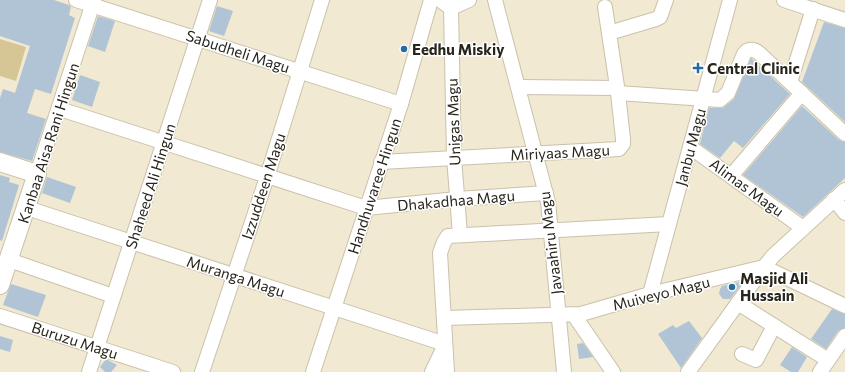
<svg xmlns="http://www.w3.org/2000/svg" width="845" height="372" font-family="Commissioner,sans-serif">
<style>
.green{fill:#d7c695}
.building{fill:#b0c4d6}
.lines{fill:none;stroke-linecap:round;stroke-linejoin:round}
.minor-casing{stroke:#c9c2aa;stroke-width:16}
.major-casing{stroke:#c9c2aa;stroke-width:20}
.minor{stroke:#fff;stroke-width:14}
.major{stroke:#fff;stroke-width:18}
.poi-dot{fill:#276ca1;stroke:#fff;stroke-width:1.5}
.labels{text-anchor:middle;dominant-baseline:central;stroke-width:3;stroke-linejoin:round;paint-order:stroke}
.poi-label{font-size:15px;font-weight:bold;fill:#28251c;stroke:#fff;text-anchor:start}
.street-label{font-size:15px;fill:#28251c;stroke:#fff}
</style>
<rect width="100%" height="100%" fill="#f1e9d1"/>
<path class="green" d="M0,39L26,47L16,81L0,76Z"/>
<g class="building">
<path d="M0,0H54L69,5L71,7L69,15L75,18L51,94L35,89L27,113L46,119L32,161L0,152V98L3,89L15,93L30,46L0,36Z"/>
<path d="M217,6L233,11L224,36L209,31Z"/>
<path d="M98,16L115,21L105,52L88,46Z"/>
<path d="M824,22L845,28V122L802,82Z"/>
<path d="M751,58L790,94L743,148L734,141L720,158L700,144L709,108H723L734,99Z"/>
<path d="M80,75L100,82L92,107L72,100Z"/>
<path d="M802,106L839,140L845,142V178L803,217L743,175Z"/>
<path d="M0,175L10,178L9,182L19,185L2,241L0,240Z"/>
<path d="M47,177L76,187L70,203L42,193Z"/>
<path d="M744,281L730,299H723L719,294L720,289L722,286Z"/>
<path d="M11,284L46,295L38,317L3,305Z"/>
<path d="M832,309L845,314V328L838,331L826,349L811,339Z"/>
<path d="M689,321L702,338L681,368L658,334L673,325L676,328Z"/>
<path d="M0,336L13,340L10,352L0,349Z"/>
<path d="M583,343L593,357L579,359L577,344Z"/>
<path d="M792,347L807,357L798,372H791L780,365Z"/>
<path d="M106,359L117,365L111,372H105L100,367Z"/>
</g>
<g class="lines">
<g class="minor-casing">
<g id="minor">
<path d="M76,0L401,104"/>
<path d="M440,0L451,8L469,0"/>
<path d="M495,0L548,202L564,372"/>
<path d="M784,0L845,20"/>
<path d="M451,8L454,157L460,235"/>
<path d="M609,33L656,19L660,17L666,0"/>
<path d="M790,82L813,9"/>
<path d="M519,87L617,88"/>
<path d="M618,93L720,100L728,93L744,54C748,48 754,49 759,53L845,134"/>
<path d="M60,109L366,208L457,199L546,193"/>
<path d="M690,147L803,228"/>
<path d="M381,162L619,149L623,144V139L618,93L605,7"/>
<path d="M37,174L94,0"/>
<path d="M731,176L802,93"/>
<path d="M834,199L845,213"/>
<path d="M27,208L445,344"/>
<path d="M9,260L113,296"/>
<path d="M764,267L845,306"/>
<path d="M650,294L730,0"/>
<path d="M738,303L828,360"/>
<path d="M574,315L613,372"/>
<path d="M0,316L173,372"/>
<path d="M445,318L581,314L650,294L764,267"/>
<path d="M742,354L756,360L774,326"/>
<path d="M89,372L210,0"/>
<path d="M202,372L267,177L322,0"/>
<path d="M313,372L401,104L431,0"/>
<path d="M432,372L444,347"/>
<path d="M447,372L440,253L444,242L448,236L669,224"/>
<path d="M688,372L764,267L773,256L845,190"/>
<path d="M820,372L845,336"/>
</g>
</g>
<g class="major-casing">
<path id="major" d="M0,162L37,174L0,285"/>
</g>
<use href="#minor" class="minor"/>
<use href="#major" class="major"/>
</g>
<g class="poi-dot">
<circle cx="404" cy="49" r="4"/>
<path d="M696 62h4v4h4v4h-4v4h-4v-4h-4v-4h4z"/>
<circle cx="732" cy="287" r="4"/>
</g>
<g class="labels">
<g class="poi-label">
<text x="412" y="49">Eedhu Miskiy</text>
<text x="707" y="68">Central Clinic</text>
<text x="740" y="278">Masjid Ali<tspan x="740" dy="17">Hussain</tspan></text>
</g>
<g class="street-label">
<text transform="translate(238 51) rotate(18)">Sabudheli Magu</text>
<text transform="translate(453 122) rotate(-92)">Unigas Magu</text>
<text transform="translate(48 143) rotate(-72)">Kanbaa Aisa Rani Hingun</text>
<text transform="translate(690 147) rotate(-75)">Janbu Magu</text>
<text transform="translate(560 152) rotate(-3)">Miriyaas Magu</text>
<text transform="translate(150 186) rotate(-72)">Shaheed Ali Hingun</text>
<text transform="translate(263 186) rotate(-72)">Izzuddeen Magu</text>
<text transform="translate(374 186) rotate(-72)">Handhuvaree Hingun</text>
<text transform="translate(747 187) rotate(36)">Alimas Magu</text>
<text transform="translate(456 200) rotate(-5)">Dhakadhaa Magu</text>
<text transform="translate(550 243) rotate(-97)">Javaahiru Magu</text>
<text transform="translate(236 276) rotate(18)">Muranga Magu</text>
<text transform="translate(661 293) rotate(-14)">Muiveyo Magu</text>
<text transform="translate(75 340) rotate(18)">Buruzu Magu</text>
</g>
</g>
</svg>
